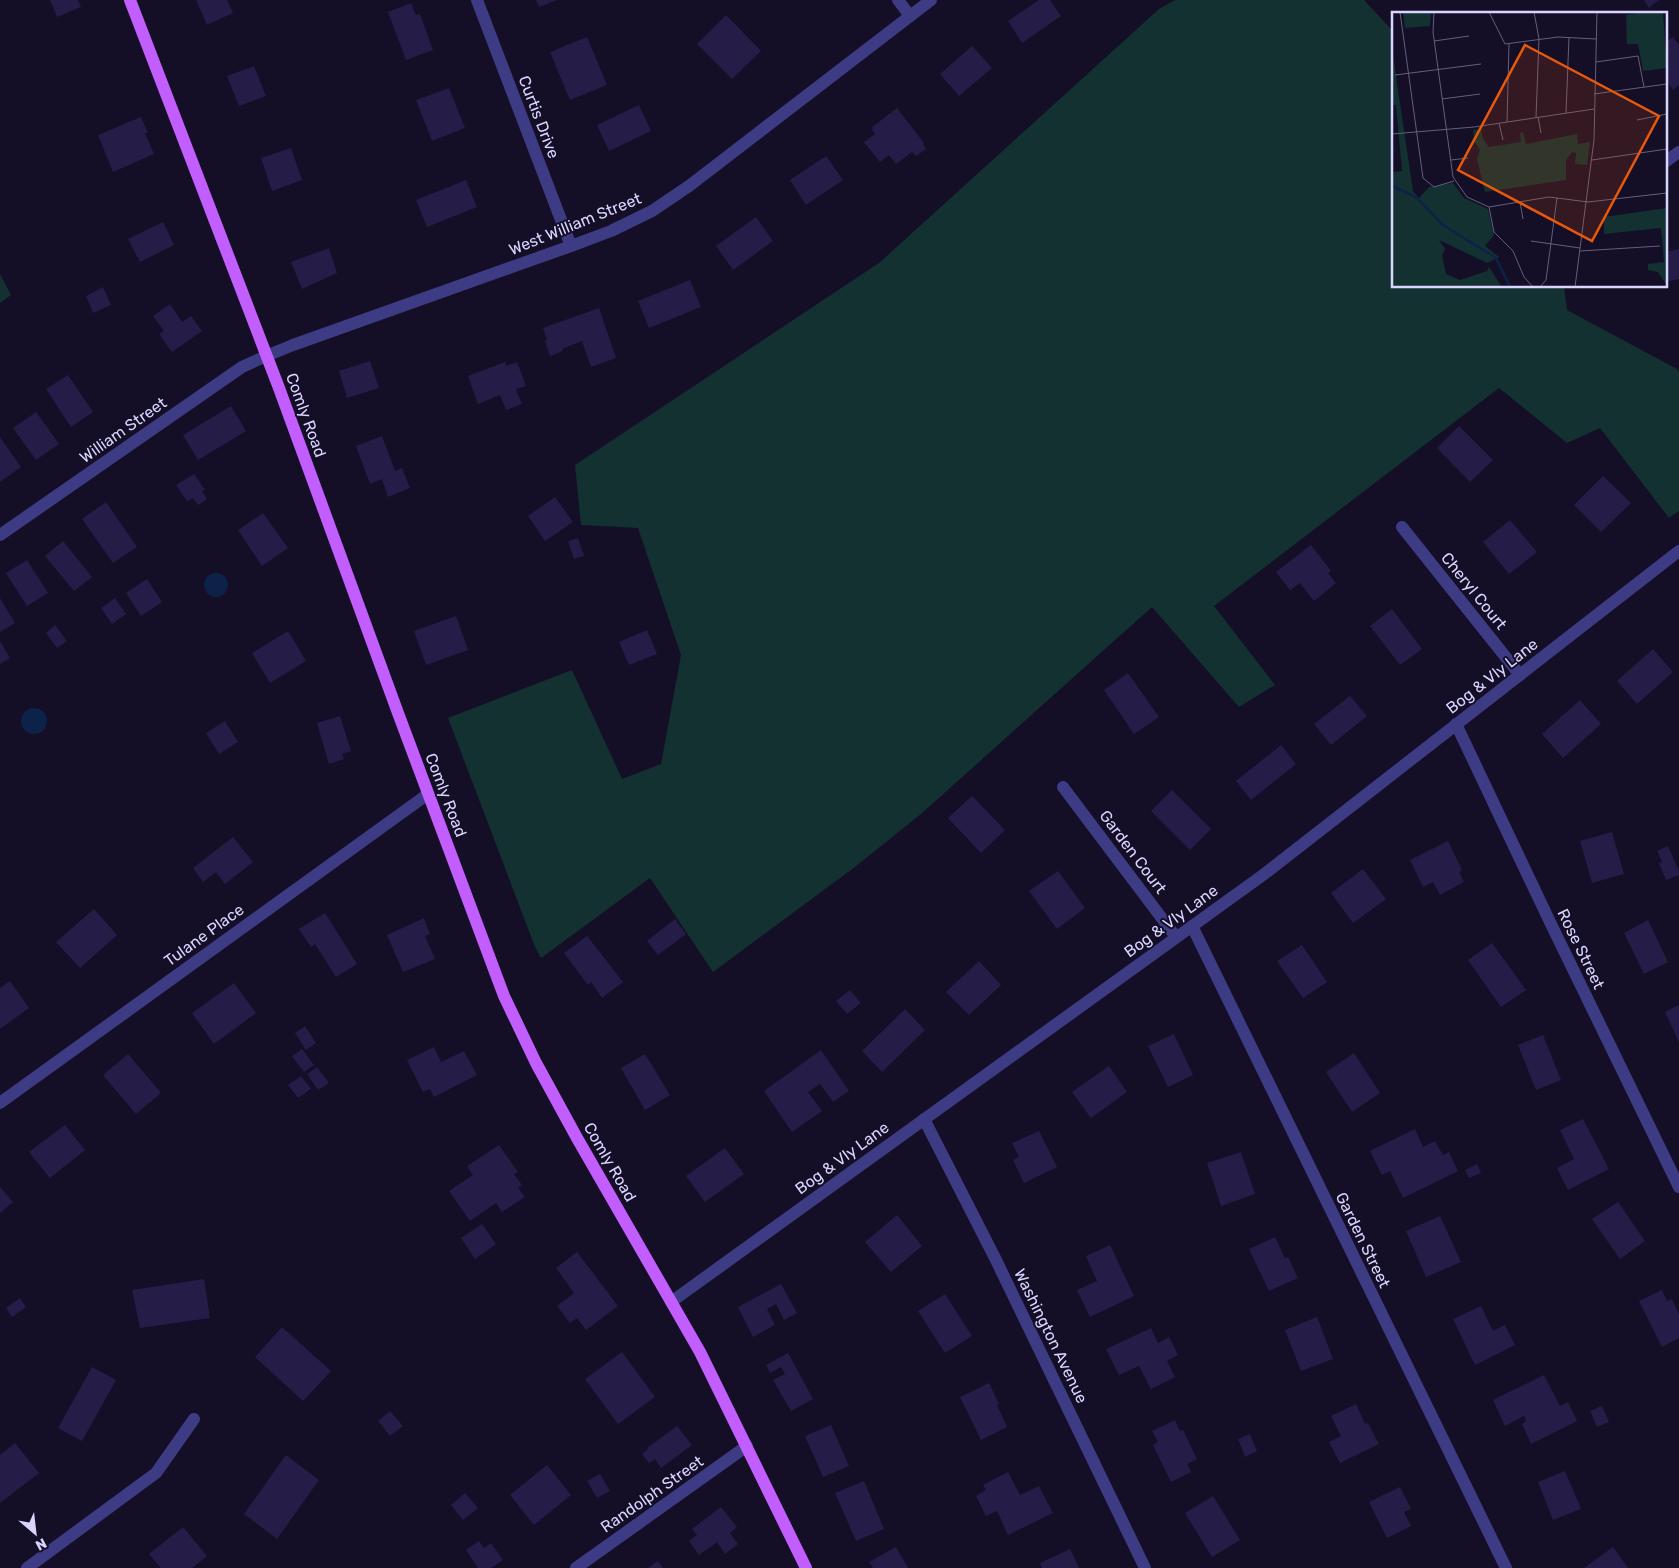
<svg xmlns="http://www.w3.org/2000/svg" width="1679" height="1568" font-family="Rubik,sans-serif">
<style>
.green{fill:#123130}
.water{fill:#0d2249}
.building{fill:#251c48}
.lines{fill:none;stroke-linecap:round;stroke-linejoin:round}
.minor{stroke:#3e3b85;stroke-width:12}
.major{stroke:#c25dfe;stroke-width:12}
.labels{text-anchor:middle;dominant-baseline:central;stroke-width:4;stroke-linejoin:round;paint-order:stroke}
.street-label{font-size:16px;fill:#dad5ff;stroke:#140f27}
.inset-river{fill:none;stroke:#0d2249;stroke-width:2.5}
.inset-road{fill:none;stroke:#635e7d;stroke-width:1}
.view{fill:#e8590c;fill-opacity:0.15;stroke:#e8590c;stroke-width:2.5}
.inset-edge{fill:none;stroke:#dad5ff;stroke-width:2.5}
</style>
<rect width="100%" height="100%" fill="#140f27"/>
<g class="green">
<path d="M1175,0H1364L1393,31V286H1564L1567,310L1677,369L1679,372V511L1669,518L1600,428L1567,443L1499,388L1214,606L1275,685L1239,707L1152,607L921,814L855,867L713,972L650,878L541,958L535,947L448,718L572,670L622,779L661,764L681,655L638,528L581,525L575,465L879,263L1159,9Z"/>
<path d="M0,274L11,295L0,303Z"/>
</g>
<g class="water">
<circle cx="216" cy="585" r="12"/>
<circle cx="34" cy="721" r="13"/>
</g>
<g class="building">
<path d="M50,0H78L81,7L57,17Z"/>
<path d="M196,0H227L233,13L207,25Z"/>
<path d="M536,0H557L539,7Z"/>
<path d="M1039,0H1050L1061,16L1022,43L1008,21Z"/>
<path d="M1644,0H1659L1649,8Z"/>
<path d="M411,3L416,15L420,14L433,50L406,60L388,12Z"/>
<path d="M726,15L761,51L732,79L697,44Z"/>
<path d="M587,37L607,85L570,100L550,52Z"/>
<path d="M1673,37L1679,45V85L1673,90L1665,79V42Z"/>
<path d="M972,46L992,68L959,96L940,74Z"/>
<path d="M254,66L266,96L239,106L227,76Z"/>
<path d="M449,88L465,128L432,141L416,100Z"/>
<path d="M639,105L651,131L609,151L597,125Z"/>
<path d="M897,108L924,143L923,144L926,149L916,156L912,152L896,164L889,155L880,162L864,142L875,134L871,128Z"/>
<path d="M141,117L148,133H145L154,154L113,172L98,135Z"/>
<path d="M291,148L302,180L272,191L261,158Z"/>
<path d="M826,156L843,180L806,205L790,180Z"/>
<path d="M466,180L477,207L427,227L416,200Z"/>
<path d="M756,217L773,241L733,270L716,246Z"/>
<path d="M163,222L174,245L140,262L128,239Z"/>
<path d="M329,248L337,273L302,289L291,262Z"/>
<path d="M1679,249V279L1665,282V252Z"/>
<path d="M690,280L701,307L649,328L638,301Z"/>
<path d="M103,287L111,305L93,313L86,296Z"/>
<path d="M170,304L182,322L191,316L202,331L172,352L159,334L164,331L153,316Z"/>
<path d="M599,308L616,358L591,367L582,341L562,349L563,351L550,356L545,341L547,340L543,328Z"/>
<path d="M370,361L379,388L347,398L339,371Z"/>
<path d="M505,362L506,366L517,362L526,386L516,389L522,404L506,410L500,395L478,404L468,376Z"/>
<path d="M68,375L93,412L71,427L46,389Z"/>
<path d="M231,406L246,431L198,460L183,435Z"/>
<path d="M36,412L59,444L36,460L13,428Z"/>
<path d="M1459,426L1493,460L1470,482L1437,448Z"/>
<path d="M382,436L395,471L402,468L410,488L388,497L382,479L370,484L356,446Z"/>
<path d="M0,437L21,467L0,482Z"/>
<path d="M194,474L205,490L202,491L207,499L198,505L193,498L187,501L176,485Z"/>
<path d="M1603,476L1631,503L1601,532L1574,505Z"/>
<path d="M555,497L573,522L545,541L528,516Z"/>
<path d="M106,502L137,547L113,563L82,519Z"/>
<path d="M263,513L288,548L262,566L238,530Z"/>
<path d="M1510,520L1537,552L1509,574L1483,542Z"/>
<path d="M578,538L584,556L574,559L568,541Z"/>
<path d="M63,541L92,577L74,591L45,556Z"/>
<path d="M1311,545L1331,571L1328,573L1336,583L1314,601L1300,583L1290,590L1276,572Z"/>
<path d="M27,560L48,593L27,606L6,573Z"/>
<path d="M147,579L162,602L141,616L126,593Z"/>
<path d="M0,598L15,623L0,632Z"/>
<path d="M115,598L126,614L112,624L101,608Z"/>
<path d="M1392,609L1422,649L1400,665L1370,626Z"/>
<path d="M456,616L468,650L426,665L414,631Z"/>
<path d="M55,625L67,641L57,648L46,633Z"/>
<path d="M647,630L657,654L629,665L619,642Z"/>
<path d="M288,631L306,661L270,683L252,653Z"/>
<path d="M0,641L10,658L0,664Z"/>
<path d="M1653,649L1673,672L1637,704L1617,681Z"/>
<path d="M1128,673L1159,717L1134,734L1104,690Z"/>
<path d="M1350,696L1367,716L1331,745L1314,724Z"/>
<path d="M1580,700L1601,724L1563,758L1542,734Z"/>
<path d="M340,716L351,751L342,754L344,759L329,764L317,723Z"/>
<path d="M225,721L238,742L219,754L206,733Z"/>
<path d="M1281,745L1296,764L1251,800L1236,781Z"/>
<path d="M1172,790L1211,829L1190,850L1151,811Z"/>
<path d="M972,796L1005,830L981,853L948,818Z"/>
<path d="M1612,832L1624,874L1592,883L1580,841Z"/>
<path d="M233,837L253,862L225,884L216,872L203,882L193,868Z"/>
<path d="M1448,841L1462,870L1459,872L1464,882L1440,895L1433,882L1423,887L1410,860Z"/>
<path d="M1668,846L1679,871V875L1666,880L1659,863L1662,862L1657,851Z"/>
<path d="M1363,869L1386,899L1353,923L1331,893Z"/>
<path d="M1058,871L1085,908L1057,929L1029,891Z"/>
<path d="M94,909L117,935L80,968L56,942Z"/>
<path d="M325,913L357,964L336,977L315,944L311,947L299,929Z"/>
<path d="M424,918L430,934L425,936L435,959L403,972L387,935Z"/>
<path d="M675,919L686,934L658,955L647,941Z"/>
<path d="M1648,920L1668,962L1644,974L1624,933Z"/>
<path d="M587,936L623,982L602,998L591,982L588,985L564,953Z"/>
<path d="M1492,943L1526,990L1501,1007L1468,960Z"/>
<path d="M1302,945L1327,982L1303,998L1277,961Z"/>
<path d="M979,961L1001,985L969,1015L946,992Z"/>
<path d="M10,981L29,1008L0,1029V988Z"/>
<path d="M234,983L256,1013L214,1044L192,1013Z"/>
<path d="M850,990L861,1003L847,1014L836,1001Z"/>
<path d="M1679,1005V1042L1665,1012Z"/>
<path d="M905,1009L925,1030L882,1072L862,1051Z"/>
<path d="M305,1026L316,1043L306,1050L295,1033Z"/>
<path d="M1174,1034L1193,1075L1168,1087L1148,1046Z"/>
<path d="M1543,1035L1561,1080L1536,1090L1518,1045Z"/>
<path d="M434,1047L441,1062L464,1051L477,1075L434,1097L430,1089L423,1092L407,1060Z"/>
<path d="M302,1049L314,1065L304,1072L292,1056Z"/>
<path d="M821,1050L849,1091L833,1102L820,1084L808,1092L822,1111L792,1132L764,1091Z"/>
<path d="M1354,1053L1380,1093L1352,1112L1326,1072Z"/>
<path d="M128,1054L161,1093L136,1114L103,1075Z"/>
<path d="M645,1054L670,1095L645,1110L621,1068Z"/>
<path d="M1109,1066L1127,1092L1091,1118L1072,1092Z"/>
<path d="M317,1067L329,1083L318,1090L307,1074Z"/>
<path d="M301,1076L311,1089L298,1098L288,1085Z"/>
<path d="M1583,1119L1609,1169L1568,1190L1557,1168L1574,1159L1560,1130Z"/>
<path d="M65,1125L85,1150L50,1178L29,1152Z"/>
<path d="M1415,1129L1423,1147L1435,1141L1443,1155L1449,1152L1458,1171L1403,1198L1390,1171L1382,1175L1370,1151Z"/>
<path d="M1039,1131L1057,1167L1024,1183L1013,1160L1019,1157L1012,1143Z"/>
<path d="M499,1145L518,1172L514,1174L522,1185L518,1188L525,1197L502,1212L496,1203L470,1221L449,1191L473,1175L467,1166Z"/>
<path d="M725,1148L744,1174L705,1202L686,1176Z"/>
<path d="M1241,1152L1255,1194L1221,1206L1207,1163Z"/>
<path d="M1477,1164L1481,1173L1469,1178L1465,1170Z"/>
<path d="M0,1187L13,1202L0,1213Z"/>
<path d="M1618,1202L1645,1241L1620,1259L1592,1219Z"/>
<path d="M897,1215L922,1246L891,1272L865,1242Z"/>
<path d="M1440,1216L1461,1262L1426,1277L1406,1231Z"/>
<path d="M482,1224L496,1244L475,1259L461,1238Z"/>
<path d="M1275,1237L1285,1258L1288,1257L1298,1278L1269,1291L1249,1249Z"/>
<path d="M1110,1245L1134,1296L1090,1317L1077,1290L1097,1281L1086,1256Z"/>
<path d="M577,1252L618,1306L586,1330L577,1318L570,1323L557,1306L574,1293L556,1268Z"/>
<path d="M204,1279L210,1318L140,1328L132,1290Z"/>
<path d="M781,1284L797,1313L784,1320L776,1304L767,1309L775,1325L753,1337L738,1307Z"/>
<path d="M1662,1290L1667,1301L1672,1299L1679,1314V1338L1662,1347L1639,1301Z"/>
<path d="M945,1294L972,1336L945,1353L918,1311Z"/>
<path d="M20,1298L26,1307L12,1317L6,1308Z"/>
<path d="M1481,1306L1493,1331L1505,1325L1515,1345L1475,1365L1453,1319Z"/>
<path d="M1317,1317L1333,1359L1301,1371L1285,1330Z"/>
<path d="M282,1327L331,1371L303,1401L255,1357Z"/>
<path d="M1151,1328L1158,1343L1169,1337L1178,1355L1167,1361L1175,1377L1151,1389L1139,1366L1119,1375L1106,1349Z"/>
<path d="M622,1352L655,1397L618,1424L585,1379Z"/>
<path d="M788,1353L813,1399L791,1411L773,1380L785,1374L781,1367L770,1373L766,1365Z"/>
<path d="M92,1367L116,1380L82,1441L58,1428Z"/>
<path d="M1544,1375L1560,1406L1568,1402L1577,1421L1531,1444L1522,1424L1526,1421L1524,1416L1505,1426L1493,1400Z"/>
<path d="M989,1383L999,1404L997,1405L1007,1427L981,1440L960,1397Z"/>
<path d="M1356,1404L1365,1424L1368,1423L1379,1444L1340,1463L1329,1442L1341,1436L1331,1416Z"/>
<path d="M1602,1406L1609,1422L1597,1427L1590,1411Z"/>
<path d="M390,1411L403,1426L390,1436L378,1421Z"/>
<path d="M1175,1420L1180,1431L1183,1430L1197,1459L1187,1464L1191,1472L1171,1482L1153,1445L1158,1442L1152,1431Z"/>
<path d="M831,1425L849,1466L823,1477L805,1436Z"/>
<path d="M677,1426L692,1445L661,1468L655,1459L649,1463L642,1454L648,1449L647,1448Z"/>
<path d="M1250,1434L1257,1451L1245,1457L1238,1439Z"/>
<path d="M15,1443L39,1473L0,1503V1455Z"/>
<path d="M286,1455L319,1480L277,1539L244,1514Z"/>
<path d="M547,1465L571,1495L534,1525L510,1495Z"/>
<path d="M1565,1471L1581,1509L1553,1520L1538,1482Z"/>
<path d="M1008,1472L1020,1495L1039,1486L1053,1513L1008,1535L997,1511L986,1516L976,1496L986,1490L983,1485Z"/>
<path d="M600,1474L610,1491L597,1498L587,1481Z"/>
<path d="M864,1481L884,1529L856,1541L835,1493Z"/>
<path d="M1400,1487L1411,1509L1404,1512L1411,1526L1387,1538L1369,1502Z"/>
<path d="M465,1493L478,1508L463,1520L451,1505Z"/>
<path d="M1213,1496L1240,1540L1212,1557L1185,1513Z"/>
<path d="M721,1507L737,1527L730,1533L738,1544L725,1554L717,1542L699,1555L689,1541L697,1535L692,1529Z"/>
<path d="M183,1527L207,1556L192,1568H161L149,1554Z"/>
<path d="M479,1541L484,1548L491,1543L503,1560L491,1568H478L466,1550Z"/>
<path d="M896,1547L908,1568H873L869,1562Z"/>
<path d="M1613,1547L1628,1568H1584Z"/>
<path d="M1070,1549L1079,1568H1042L1040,1563Z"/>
<path d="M658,1561L663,1568H648Z"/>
</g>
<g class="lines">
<g class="minor">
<path d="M477,0L571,246"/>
<path d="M898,0L910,16"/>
<path d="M1665,162L1679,152"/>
<path d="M1402,527L1520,675"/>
<path d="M0,535L242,367L266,356L293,345L571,246L611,231L652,211L689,186L931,0"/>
<path d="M1456,724L1550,922L1679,1187"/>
<path d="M1063,787L1176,937"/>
<path d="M1192,926L1506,1568"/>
<path d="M0,1103L428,794"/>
<path d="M924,1119L995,1258L1145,1568"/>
<path d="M671,1302L1263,875L1679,551"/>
<path d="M27,1568L156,1473L194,1419"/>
<path d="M576,1568L747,1446"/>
</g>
<path class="major" d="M130,0L279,388L398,713L504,996L536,1063L577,1138L700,1352L806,1568"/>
</g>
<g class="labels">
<g class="street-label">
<text transform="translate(539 117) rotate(69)">Curtis Drive</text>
<text transform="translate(575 224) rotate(-22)">West William Street</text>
<text transform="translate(306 415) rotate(70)">Comly Road</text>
<text transform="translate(123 430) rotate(-35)">William Street</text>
<text transform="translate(1474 591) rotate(51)">Cheryl Court</text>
<text transform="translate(1492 676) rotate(-38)">Bog &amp; Vly Lane</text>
<text transform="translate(446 795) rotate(69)">Comly Road</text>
<text transform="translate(1133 852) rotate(53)">Garden Court</text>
<text transform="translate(1171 921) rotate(-36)">Bog &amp; Vly Lane</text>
<text transform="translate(204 935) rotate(-36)">Tulane Place</text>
<text transform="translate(1581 949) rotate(64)">Rose Street</text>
<text transform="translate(842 1158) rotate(-36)">Bog &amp; Vly Lane</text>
<text transform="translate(610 1162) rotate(60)">Comly Road</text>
<text transform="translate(1363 1240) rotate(64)">Garden Street</text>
<text transform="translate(1051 1336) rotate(64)">Washington Avenue</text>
<text transform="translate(652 1494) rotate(-35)">Randolph Street</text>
</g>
</g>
<g transform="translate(1392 12)">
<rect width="275" height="275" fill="#140f27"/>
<path d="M11,0H39L38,14L13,16ZM251,0H271L275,56L251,59L246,32H235L234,3ZM0,37L21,179L27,186L37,175L61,171L72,186L96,197L102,223L93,234L107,245L95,251L47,228L53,237L50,243L54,262L68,268L95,259L97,255L110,275H0V160L10,159L4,93H0ZM89,117L91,127L97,135L129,130L128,121L131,120L134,132L185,122L186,132L198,130L195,153L183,152L184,141L180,140L174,148V168L93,180L85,147L88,138L82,129L81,118ZM275,196V274L266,260L256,258V252L272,250L269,216L212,222V205Z" fill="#123130"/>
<path class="inset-river" d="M0,174L24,185L51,213L104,246L118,275"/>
<path class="inset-road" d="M8,0L31,166L42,175L62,169M42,0L41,20L61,165L75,185L97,195L157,185L196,190L275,181M97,0L113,32L166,25L204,27M142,0L147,27L144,105M42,29L77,24M204,50L246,44L252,75M3,63L89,52M202,82L275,72M50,87L88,82M174,101L177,25M146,105L149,121M245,108L275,102M115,110L117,32M107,111L111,128M0,122L82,115L202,97M59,148L76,146M200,148L275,137M128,190L131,207M97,195L102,220L121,239L132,265L141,275M139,229L188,236M188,239L268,234M148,275L154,268L165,186M183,275L202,128L205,0"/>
<path class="view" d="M133,33L267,104L200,229L66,158Z"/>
<rect width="275" height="275" class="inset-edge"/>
</g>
<g transform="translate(35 1533) rotate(152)" stroke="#140f27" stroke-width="4" paint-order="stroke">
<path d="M0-4L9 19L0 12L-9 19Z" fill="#dad5ff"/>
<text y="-8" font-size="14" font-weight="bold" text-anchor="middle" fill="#dad5ff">N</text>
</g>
</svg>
